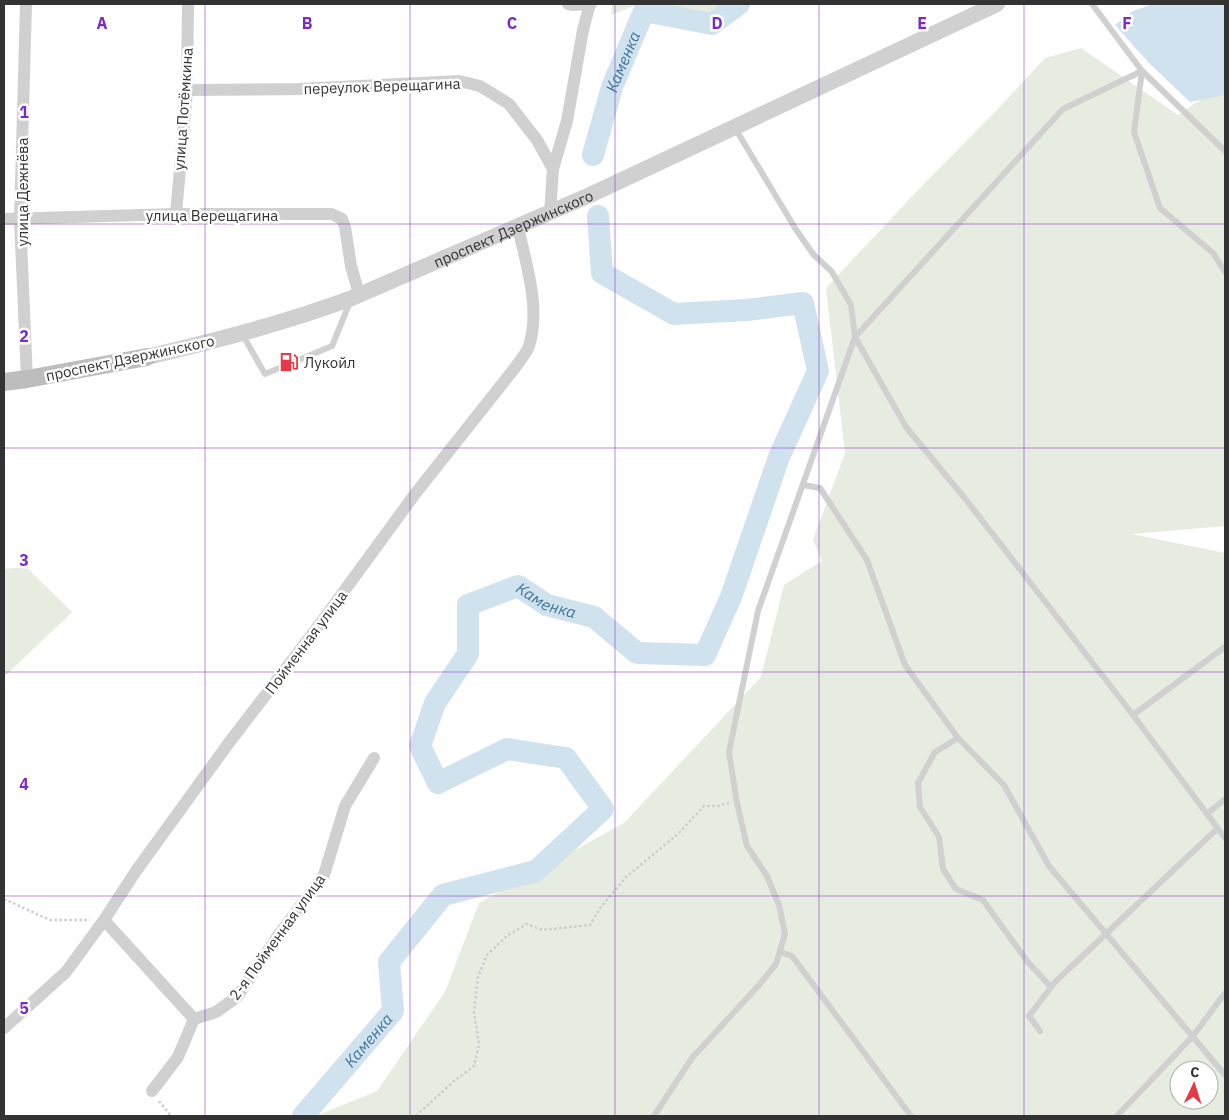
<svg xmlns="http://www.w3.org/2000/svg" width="1229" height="1120" font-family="'IBM Plex Sans',sans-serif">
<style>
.green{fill:#e6ecdf;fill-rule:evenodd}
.water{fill:#cfe2ee}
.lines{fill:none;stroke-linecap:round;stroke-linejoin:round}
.river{stroke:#cfe2ee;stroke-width:22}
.path{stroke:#cdcdcd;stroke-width:2.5;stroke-dasharray:2.5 2.5;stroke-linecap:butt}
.service{stroke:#d0d0d0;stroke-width:6}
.minor{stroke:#d0d0d0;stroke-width:12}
.tertiary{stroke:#d0d0d0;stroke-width:16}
.secondary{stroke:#bdbdbd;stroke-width:18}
.grid{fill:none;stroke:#7b2cbf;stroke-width:1;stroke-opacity:0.55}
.labels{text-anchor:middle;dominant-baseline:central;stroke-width:5;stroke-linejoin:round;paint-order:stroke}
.street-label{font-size:15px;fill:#333;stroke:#fff}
.poi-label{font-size:15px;fill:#333;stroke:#fff;text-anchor:start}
.water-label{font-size:16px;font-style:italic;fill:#3f7597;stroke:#fff}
.grid-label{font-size:16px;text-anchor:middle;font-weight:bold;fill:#7b2cbf;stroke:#fff;stroke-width:5;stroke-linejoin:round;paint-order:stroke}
</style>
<rect width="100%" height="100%" fill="#fff"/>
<g class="green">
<path d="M612,4H746L710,27L634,6L611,15Z"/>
<path d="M1081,48L1178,115L1225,83V526L1132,534L1225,553V1116H316L377,1091L445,992L479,903L624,823L761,677L784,585L822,561L813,540L845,453L826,288L917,191L996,111L1045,58ZM1179,1070H1209V1100H1179Z"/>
<path d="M26,567L72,612L4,677V569Z"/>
</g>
<path class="water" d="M1153,4H1225V95L1190,102L1147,61L1115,25L1133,11Z"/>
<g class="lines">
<g class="river">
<path id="s1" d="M593,155L612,87L644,11L712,24L739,4"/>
<path id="s2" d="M303,1116L393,1011L389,962L443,895L536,871L603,809L566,758L507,749L438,783L420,746L435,703L468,654V605L518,586L547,605L594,617L637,653L705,655L731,597L779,457L818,371L803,303L747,310L674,314L602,273L598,216"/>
</g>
<g class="path">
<path d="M4,899L50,920H90"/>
<path d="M159,1101L171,1116"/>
<path d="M416,1116L454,1081L474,1066L479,1044L474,1012L478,977L487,955L508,935L527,924L542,930L590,925L600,908L626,877L678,834L704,806H718L729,803"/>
</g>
<g class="service">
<path d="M1092,4L1142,71L1225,151"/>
<path d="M1142,71L1134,132L1160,208L1213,253L1225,272"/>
<path d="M735,128L795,228L813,254L832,272L851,305L855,337L906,427L967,501L1133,715L1225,838"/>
<path d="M242,334L265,374L332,346L350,302"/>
<path d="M803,485L820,488L867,560L905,665L958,738L1004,785L1049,866L1225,1075"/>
<path d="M1133,715L1225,647"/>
<path d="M958,738L935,752L918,783L920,807L939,837L943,869L956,889L983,900L1027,961L1051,987"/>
<path d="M1207,814L1225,799"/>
<path d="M780,952L792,956L911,1116"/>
<path d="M1040,1031L1029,1016L1055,982L1218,828"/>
<path d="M654,1116L692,1058L759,985L776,964L785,934L779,905L767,876L747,846L737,803L729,752L758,611L855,337L1063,109L1142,71"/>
<path d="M1117,1116L1193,1036L1225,993"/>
</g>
<g class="minor">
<path d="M26,4L20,219L27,379"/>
<path d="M568,4L572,5L591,4"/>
<path d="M187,90L299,89L459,81L480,86L509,104L537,140L553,169L550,213"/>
<path d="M553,169L567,121L583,30L590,4"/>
<path d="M176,214L187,90L188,4"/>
<path d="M4,219L176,214H332L342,219L345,227L351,266L359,294"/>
<path d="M104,920L194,1019"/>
<path d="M4,1028L66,972L104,920L136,871L228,744L320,624L415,494L514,369C519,362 526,354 529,346C541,308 526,264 518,227"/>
<path d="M152,1091L178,1057L194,1019L216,1012L237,997L277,937L324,875L345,806L374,758"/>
</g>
<path class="tertiary" id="s3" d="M147,357C218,340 285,323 352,298L590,195L997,4"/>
<path class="secondary" d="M4,382L27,379L147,357"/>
</g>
<path class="grid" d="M205,4V1116M410,4V1116M615,4V1116M819,4V1116M1024,4V1116M4,224H1225M4,448H1225M4,672H1225M4,896H1225"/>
<defs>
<g id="fuel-bare" transform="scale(1.5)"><path d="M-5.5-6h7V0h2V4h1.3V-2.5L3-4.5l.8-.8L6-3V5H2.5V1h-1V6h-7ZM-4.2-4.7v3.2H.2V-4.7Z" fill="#e63946" stroke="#fff" stroke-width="2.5" paint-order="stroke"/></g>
</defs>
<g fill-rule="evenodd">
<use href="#fuel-bare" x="289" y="362"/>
</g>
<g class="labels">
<g class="street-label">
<text transform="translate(382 86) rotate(-2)">переулок Верещагина</text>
<text transform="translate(183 109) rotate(-86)">улица Потёмкина</text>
<text transform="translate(22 192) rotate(-90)">улица Дежнёва</text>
<text x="212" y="215">улица Верещагина</text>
<text stroke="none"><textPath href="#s3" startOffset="389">проспект Дзержинского</textPath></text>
<text transform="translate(130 358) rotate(-12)">проспект Дзержинского</text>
<text transform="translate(306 642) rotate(-53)">Пойменная улица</text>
<text transform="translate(277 937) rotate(-54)">2-я Пойменная улица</text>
</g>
<g class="poi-label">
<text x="304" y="362">Лукойл</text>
</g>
<g class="water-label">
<text stroke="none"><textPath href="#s1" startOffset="98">Каменка</textPath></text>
<text stroke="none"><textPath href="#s2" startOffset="941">Каменка</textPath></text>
<text stroke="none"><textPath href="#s2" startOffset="100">Каменка</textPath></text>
</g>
</g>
<g class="grid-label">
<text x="102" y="29">A</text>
<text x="307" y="29">B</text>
<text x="512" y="29">C</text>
<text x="717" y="29">D</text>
<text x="922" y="29">E</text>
<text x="1127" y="29">F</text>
<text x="24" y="118">1</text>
<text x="24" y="342">2</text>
<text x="24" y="566">3</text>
<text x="24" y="790">4</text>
<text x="24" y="1014">5</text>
</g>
<rect width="1229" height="1120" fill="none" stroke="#333333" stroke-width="10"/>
<g transform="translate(1194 1085) rotate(4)"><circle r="24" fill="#ffffff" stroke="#adadad"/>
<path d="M0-4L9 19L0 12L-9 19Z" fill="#e63946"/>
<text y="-8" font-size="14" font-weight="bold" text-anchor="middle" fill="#333333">С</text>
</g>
</svg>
